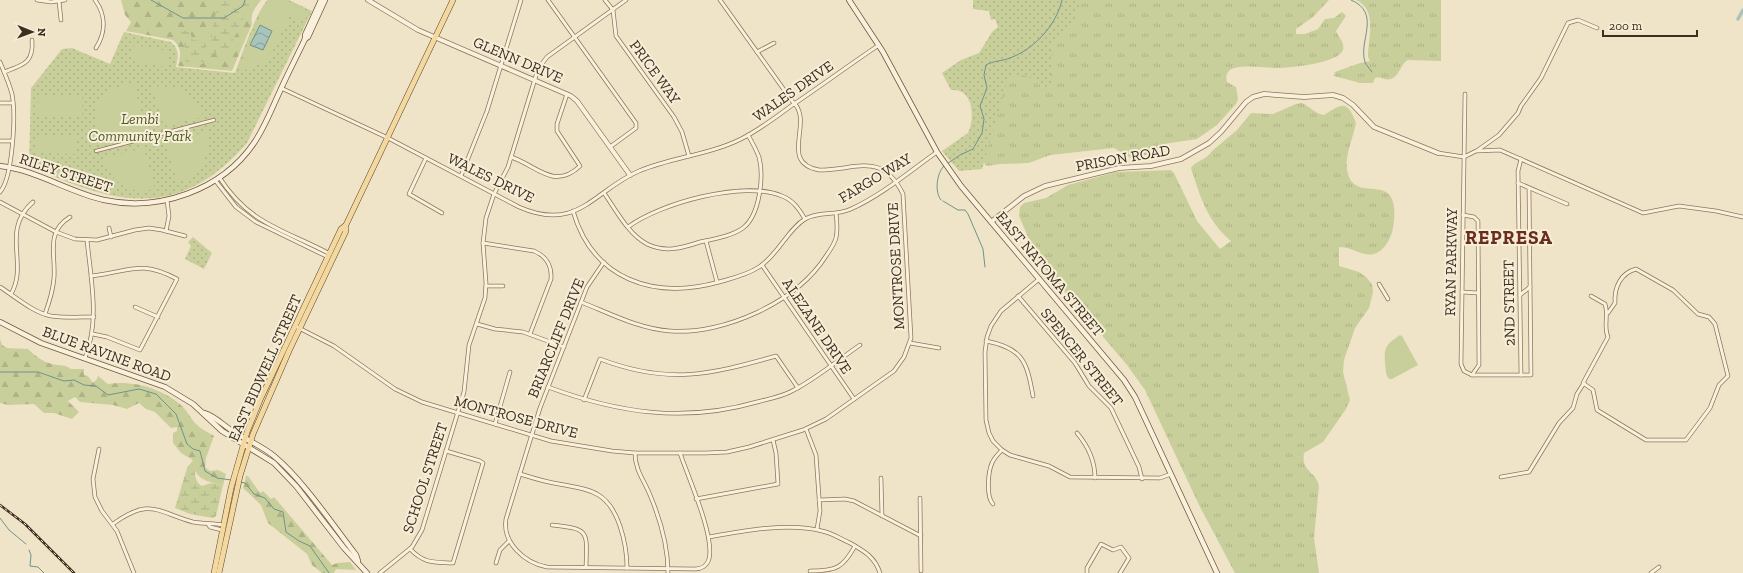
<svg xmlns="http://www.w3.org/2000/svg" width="1743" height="573" font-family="'Zilla Slab',serif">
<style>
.grass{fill:url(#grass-tufts)}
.forest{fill:url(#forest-firs)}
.wetland{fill:url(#wetland-marsh)}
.park{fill:url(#park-dots)}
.pitch{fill:#c9cf9b}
.water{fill:url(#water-waves);stroke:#6f938a}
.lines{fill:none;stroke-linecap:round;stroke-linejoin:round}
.stream{stroke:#6f938a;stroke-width:1}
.canal{stroke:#a9c4bc;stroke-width:3.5}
.pedestrian-casing{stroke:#8d765c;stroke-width:4}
.minor-casing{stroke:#8d765c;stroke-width:4.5}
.tertiary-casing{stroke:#8d765c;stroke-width:5.5}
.secondary-casing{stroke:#6f573f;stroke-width:6}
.primary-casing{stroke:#5b4430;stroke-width:6}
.pedestrian{stroke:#faf1dc;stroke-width:2.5}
.minor{stroke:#faf1dc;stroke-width:3}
.tertiary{stroke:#faf1dc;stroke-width:4}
.secondary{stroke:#faf1dc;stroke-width:4.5}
.primary{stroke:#f3d9a0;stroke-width:5}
.rail-casing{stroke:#3d2e20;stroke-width:2.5}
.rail{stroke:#f7eed8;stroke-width:1;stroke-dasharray:3;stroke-linecap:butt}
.labels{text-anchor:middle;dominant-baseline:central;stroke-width:4;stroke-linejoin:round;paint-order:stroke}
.street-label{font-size:15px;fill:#3d2e20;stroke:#f7eed8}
.park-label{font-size:15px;font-style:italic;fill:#4d5a26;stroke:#f7eed8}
.district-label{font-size:19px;font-weight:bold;letter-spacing:1px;fill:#6b2e1e;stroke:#f7eed8}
</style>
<defs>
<pattern id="grass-tufts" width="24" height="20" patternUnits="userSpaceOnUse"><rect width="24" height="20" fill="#c9cf9b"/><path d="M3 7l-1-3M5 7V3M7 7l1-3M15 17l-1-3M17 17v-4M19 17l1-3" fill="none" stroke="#aeb285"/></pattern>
<pattern id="forest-firs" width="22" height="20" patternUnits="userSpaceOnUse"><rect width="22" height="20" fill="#c9cf9b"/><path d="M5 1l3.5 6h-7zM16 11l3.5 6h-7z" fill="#aeb285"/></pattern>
<pattern id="wetland-marsh" width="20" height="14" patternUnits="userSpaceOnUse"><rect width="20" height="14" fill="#c9cf9b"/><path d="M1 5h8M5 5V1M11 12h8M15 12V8" fill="none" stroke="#aeb285"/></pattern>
<pattern id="park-dots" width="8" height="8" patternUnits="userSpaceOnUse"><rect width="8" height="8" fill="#c9cf9b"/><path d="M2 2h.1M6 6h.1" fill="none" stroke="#aeb285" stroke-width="1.8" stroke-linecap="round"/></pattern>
<pattern id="water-waves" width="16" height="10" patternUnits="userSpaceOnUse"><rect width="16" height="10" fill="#a9c4bc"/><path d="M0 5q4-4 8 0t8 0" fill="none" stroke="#8ba098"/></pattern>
</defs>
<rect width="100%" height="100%" fill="#f0e4c8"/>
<g class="grass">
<path d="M1074,0H1329L1313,17L1296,29V34H1305L1318,29L1325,19L1334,18L1342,12L1346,16L1336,31C1338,37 1345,42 1343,50C1339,63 1289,68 1277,68C1266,68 1236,63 1229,71C1226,74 1226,78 1227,82L1236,87L1238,99L1236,104L1217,125L1197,139L1164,144L1150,154L1131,158L1114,148L1050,155L1029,163L1000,164L987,166L980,159L986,106Z"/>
<path d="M1356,0H1441V61L1408,60C1400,64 1400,76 1391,79C1385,81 1381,76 1375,78L1373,83H1360L1334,76L1335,72L1360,63L1370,61L1368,57C1368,38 1378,10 1356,0Z"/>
<path d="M1302,103C1310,107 1316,114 1324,115C1342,104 1347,99 1356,123C1353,139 1343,158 1348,174C1357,206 1403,165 1393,228C1391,241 1380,258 1365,254C1356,252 1349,247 1339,247V266L1359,272L1366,277L1372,284L1373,292L1369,308L1355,328L1344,360L1343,372L1350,400L1346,409L1323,442L1304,453C1301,473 1316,470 1319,486L1314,538L1319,573H1235L1199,505L1145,390L1127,365L1038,260L1019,216L1020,207L1024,203L1046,198L1068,185L1116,172L1171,170L1174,173L1197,221L1220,249L1231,241C1207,221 1200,196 1191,168C1196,160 1207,160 1212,151L1237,130L1251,113L1273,114L1296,104Z"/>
</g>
<g class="forest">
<path d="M121,0H261C255,8 250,14 252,24L232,71L178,66C181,55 182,48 173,40L126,31L131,22L125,15Z"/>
<path d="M0,339L2,345L7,348L28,349C34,355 43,362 52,364C60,366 65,364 71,369H84V375L88,376L93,383L97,379L98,376L108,384C134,380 164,389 183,407C188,412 191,419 196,424C201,429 208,432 214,436L206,458L205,467L210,471L218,470L226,474L223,485C213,483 199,481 195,470C194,466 194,464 193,460L181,453L173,443V433L177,431V427L171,428L155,412L146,409L139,403L127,409L113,405L80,402L75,397L68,401L79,412L72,419L54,413H44L34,404L8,405L0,403Z"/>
<path d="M246,476H248L260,493L263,491L271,499L274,497L332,565L337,563L350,562L356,570L336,569L334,573H322L312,565L307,554L268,523L261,505L243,488Z"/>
</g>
<g class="wetland">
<path d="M237,0L240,5L243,0H256L245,15L229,49L210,56L213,24L219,2Z"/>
<path d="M177,29L190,32L193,40L205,42L203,64L186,62L184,40L176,32Z"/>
<path d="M193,460C197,469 192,480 202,486L211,483L223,485L216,516L213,518L190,514L175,508L187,468Z"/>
</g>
<g class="park">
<path d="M268,0H289L312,11L247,143C206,190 163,209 101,193C76,187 52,175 29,166L31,88L62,49L72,48L110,64L124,32L171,42C180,50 178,56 176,67L235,73C240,59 258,7 268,0Z"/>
<path d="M973,0H1080L1077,14L1070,28L1052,44L1051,83L1049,86L1043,87C1030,79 1022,67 1007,82L982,169L959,171L942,151L968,133C975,118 974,88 951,90L942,73L961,60L979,53L992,32L998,27L995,19L991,20L989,11L973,9Z"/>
<path d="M193,237L212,253L204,269L185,259L191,246L188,242Z"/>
</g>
<g class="pitch">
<path d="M271,0H286L309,12L304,22L290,15L271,55L261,64L256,62L251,72L240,67L264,6Z"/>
<path d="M134,45L168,51L166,67L131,61Z"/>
<path d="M134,83L145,131L99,143C90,105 94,92 134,83Z"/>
<path d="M162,86C182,88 197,96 203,117L164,126L152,87Z"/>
<path d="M38,95L82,96V116L37,115Z"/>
<path d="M207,132C209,158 203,173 177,183L166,142Z"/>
<path d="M36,136L75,137V154L36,153Z"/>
<path d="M144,148L155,189C129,195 111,184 104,158Z"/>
<path d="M1400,335L1402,336L1418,365L1392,379H1389C1385,374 1386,369 1385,363C1384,346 1386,345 1400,335Z"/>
</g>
<path class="water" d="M260,25L272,31L263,50L250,45Z"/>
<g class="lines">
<g class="stream">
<path d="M151,0L183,18H224L243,6L245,0"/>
<path d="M1351,0C1382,13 1358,41 1365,62C1366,65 1370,69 1372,72"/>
<path d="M947,164L960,155L973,149L982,133L984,119L980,106L987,88L984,75L986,65C992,61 1003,61 1010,58C1034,49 1056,26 1062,0"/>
<path d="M941,200C934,192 937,172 944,166"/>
<path d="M943,201L958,210H965L968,214L983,249L985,267"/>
<path d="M0,372H38L64,381L74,380L84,385L96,386L108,395L139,389L156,394L176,414L187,444L193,449L200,451L205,471L217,478L231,480"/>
<path d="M240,482L245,483L254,494L265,498L274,509L283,512L286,532L299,541L310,546L329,573"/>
<path d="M0,518L9,530L26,544"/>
<path d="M29,550L31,555L30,566L38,567L44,573"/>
</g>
<path class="canal" d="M1738,19L1743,10"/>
<g class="pedestrian-casing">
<path id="pedestrian" d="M96,151L214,120"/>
</g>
<g class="minor-casing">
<g id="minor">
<path d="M37,0L51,2L65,0"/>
<path d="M95,0C106,15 106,32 96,48"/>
<path d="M548,0L636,123V128L610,147"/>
<path d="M605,0L613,10L616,36L674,117L682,132L689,156"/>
<path d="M59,1L61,20"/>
<path d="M757,52L774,43"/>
<path d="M0,62C4,72 9,83 12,94C16,114 13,177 0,192"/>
<path d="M4,72C23,65 34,63 32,40"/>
<path d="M281,88L388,138L519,207C578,233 594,190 639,171C672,157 709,155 741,139C759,130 775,118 791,106C821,86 849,65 879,45"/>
<path d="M1465,94L1461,364L1464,371L1472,375H1531L1529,188"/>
<path d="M0,103H13"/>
<path d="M0,141H12"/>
<path d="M1478,150L1499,135L1518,113L1521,106L1541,78L1568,23L1578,20L1597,28"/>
<path d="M1438,153L1464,157L1476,151L1500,150L1643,213L1679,206L1716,211L1743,217"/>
<path d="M511,157C536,165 554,191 580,166L557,131V124L567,94"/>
<path d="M426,158L409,194L442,213"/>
<path d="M1521,159L1518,171L1521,375"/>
<path d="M461,176L487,111L521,0"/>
<path d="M219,177C250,225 283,229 330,254"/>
<path d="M215,180L236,207L256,222L328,257"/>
<path d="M1518,183L1567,204"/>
<path d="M604,193C616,210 628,234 647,244C665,253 682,248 700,242C714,239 732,236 743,228C760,215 764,176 759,157C756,149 752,142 748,135"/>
<path d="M0,202L56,232L75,239L97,240L135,230L149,228L162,230L185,236"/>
<path d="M573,211C593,280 654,300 719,282C733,278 747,275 759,267C779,254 787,230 805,219C819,211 836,216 851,209C882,195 910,171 937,152"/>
<path d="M1463,215L1474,217L1478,221L1479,365L1472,375"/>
<path d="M628,227C660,203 744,180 782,196C793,200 799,209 805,219"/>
<path d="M109,228L111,237"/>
<path d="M166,231L169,216L167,200"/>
<path d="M706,241L717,282"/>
<path d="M483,243L534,251C546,256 552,266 551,279L530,334"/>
<path d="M604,262L587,287L540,408L506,519C502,543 525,563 547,567L695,569C701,569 707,566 709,559C715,536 688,477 680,453"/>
<path d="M762,265L854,399"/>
<path d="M91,276C130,272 139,259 177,279L140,350L107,337L93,334"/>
<path d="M1038,280L1001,311L991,326L987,337L985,352L986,420L989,433L993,441L1002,450L1010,455L1049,466L1070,477L1160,478L1171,474"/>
<path d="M1379,284L1388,299"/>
<path d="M486,286H503"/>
<path d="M0,287C16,297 32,312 51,316C65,318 80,317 94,317"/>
<path d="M1462,292L1478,293"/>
<path d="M11,294C29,263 0,231 33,202"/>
<path d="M1520,295L1530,287"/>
<path d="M1018,296L1075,363L1089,386L1111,408L1139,467L1142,479"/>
<path d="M1591,296L1605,304C1609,316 1603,326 1608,337L1583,383L1593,390L1597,410L1646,440H1686L1710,408L1719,385L1728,376L1715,324L1709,317L1698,314L1673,290L1636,269C1621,273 1614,287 1615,303L1608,313"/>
<path d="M581,302C609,313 639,329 670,331C724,335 797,302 826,256C830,250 834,245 836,238C838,229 837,221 836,213"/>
<path d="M135,307L158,317"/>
<path d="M45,314C49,303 53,291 54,278C56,255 45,232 70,217"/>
<path d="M477,324L495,329L523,332L564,347"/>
<path d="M295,326L334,346L395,389L422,402L551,441L612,451L635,453H706L727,452L749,447L803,430L826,419L894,371L904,357L911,338L903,194C882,151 857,170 819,170C777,162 816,121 792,101L720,0"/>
<path d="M986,341C1023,348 1027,362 1033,396"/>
<path d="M910,343L939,348"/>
<path d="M85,358C100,321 91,280 87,240"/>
<path d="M548,387C618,413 684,423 757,402C768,399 781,397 792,391C816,379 838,360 860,345"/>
<path d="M584,400L600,359C668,385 709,375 776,356L798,388"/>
<path d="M495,424L510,372"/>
<path d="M806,429L816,455L820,511L817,529"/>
<path d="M1077,433C1088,446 1095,460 1095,478"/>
<path d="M99,449L93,479L95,497L102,511L117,531L134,573"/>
<path d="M635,453C635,470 644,480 650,495C661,521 668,545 668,573"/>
<path d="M520,474C533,478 545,482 559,484C591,490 608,491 620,526C625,541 627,552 627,568"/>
<path d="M1501,477L1529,472L1559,423L1573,408L1577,394L1584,383"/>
<path d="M881,478L882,516"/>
<path d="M920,498L921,571"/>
<path d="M696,499L778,484L776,453L773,440"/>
<path d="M819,500L845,499L854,501L921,536"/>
<path d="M993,504C986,497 988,472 992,463C994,458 998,454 1002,450"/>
<path d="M113,524C150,497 157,512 193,522C204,524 213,523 223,525"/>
<path d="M208,524L210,527L222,530"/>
<path d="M552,525C590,529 587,531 586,567"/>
<path d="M709,537C742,531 789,522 822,531C832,533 841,539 850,543C864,551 875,557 880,573"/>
<path d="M410,549C425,564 433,562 453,563L483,463L480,461L446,451"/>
<path d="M496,563L500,550L509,541"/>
<path d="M810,571C836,571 843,568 855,546"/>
<path d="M380,573L412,547L422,530L464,392L469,345L485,298L486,283L483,243L486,218L494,194L508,167L538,69L547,57L626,0"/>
<path d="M1087,573V568L1101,544L1113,550L1121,547L1129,558L1120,573"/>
<path d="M1651,573L1659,567"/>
</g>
</g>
<g class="tertiary-casing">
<g id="tertiary">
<path d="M368,0L418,30L571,96L577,101L630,175"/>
<path d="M991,222L1024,196L1045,186L1119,168L1151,166L1181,159L1209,143L1221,132L1246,102L1253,97L1264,94L1304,97L1333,95L1343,98L1353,105L1374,127L1438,153"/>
</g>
</g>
<g class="secondary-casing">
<g id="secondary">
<path d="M849,0L883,52L937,152L961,186L1124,380L1135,397L1217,573"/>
<path d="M305,39L308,37L325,0"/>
<path d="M0,166C37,170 68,192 104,200C159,212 222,190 254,143C265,127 272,108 280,91C288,73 297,56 305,39V35L321,0"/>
<path d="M0,322L41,343L165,387L193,404L222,431L274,463L296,486L344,548L367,573"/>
<path d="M204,413C215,416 224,426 234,432C247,440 262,446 274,456C303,480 332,524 356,555L358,561"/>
</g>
</g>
<g class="primary-casing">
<g id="primary">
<path d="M344,229L453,0"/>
<path d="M214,573L231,488L247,432L260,400L341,229L345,226"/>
<path d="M219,573L240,476L253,434L289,351L346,231L345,226"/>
</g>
</g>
<use href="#pedestrian" class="pedestrian"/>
<use href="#minor" class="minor"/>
<use href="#tertiary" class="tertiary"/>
<use href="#secondary" class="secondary"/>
<use href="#primary" class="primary"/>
<g class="rail-casing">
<path id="rail" d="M0,505L25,524L74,573"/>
</g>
<use href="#rail" class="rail"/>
</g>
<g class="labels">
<g class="street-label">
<text transform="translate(518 60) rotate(23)">GLENN DRIVE</text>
<text transform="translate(655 72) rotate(54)">PRICE WAY</text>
<text transform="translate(793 91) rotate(-35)">WALES DRIVE</text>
<text transform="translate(1123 158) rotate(-10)">PRISON ROAD</text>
<text transform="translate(66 173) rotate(18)">RILEY STREET</text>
<text transform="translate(491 178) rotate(26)">WALES DRIVE</text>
<text transform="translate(875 178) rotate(-31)">FARGO WAY</text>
<text transform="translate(1451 262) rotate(-89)">RYAN PARKWAY</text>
<text transform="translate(896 266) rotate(-93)">MONTROSE DRIVE</text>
<text transform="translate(1050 274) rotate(50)">EAST NATOMA STREET</text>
<text transform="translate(1509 303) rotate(-91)">2ND STREET</text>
<text transform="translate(817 326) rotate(56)">ALEZANE DRIVE</text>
<text transform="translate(556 338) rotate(-68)">BRIARCLIFF DRIVE</text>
<text transform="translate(107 354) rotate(20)">BLUE RAVINE ROAD</text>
<text transform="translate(1082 357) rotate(51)">SPENCER STREET</text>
<text transform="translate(265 368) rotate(-66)">EAST BIDWELL STREET</text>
<text transform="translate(516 417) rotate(15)">MONTROSE DRIVE</text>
<text transform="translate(425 478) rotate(-72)">SCHOOL STREET</text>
</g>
<g class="park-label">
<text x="140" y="119">Lembi<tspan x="140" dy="17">Community Park</tspan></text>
</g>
<g class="district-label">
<text x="1509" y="237">REPRESA</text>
</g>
</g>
<g transform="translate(32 32) rotate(91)" stroke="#f7eed8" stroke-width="3" paint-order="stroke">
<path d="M0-3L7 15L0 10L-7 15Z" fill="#3d2e20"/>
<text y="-6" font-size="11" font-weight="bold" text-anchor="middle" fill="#3d2e20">N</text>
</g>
<path d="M1603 30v6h94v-6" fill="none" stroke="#3d2e20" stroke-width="2"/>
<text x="1609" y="30" font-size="12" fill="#3d2e20" stroke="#f7eed8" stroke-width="3" paint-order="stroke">200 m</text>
</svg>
